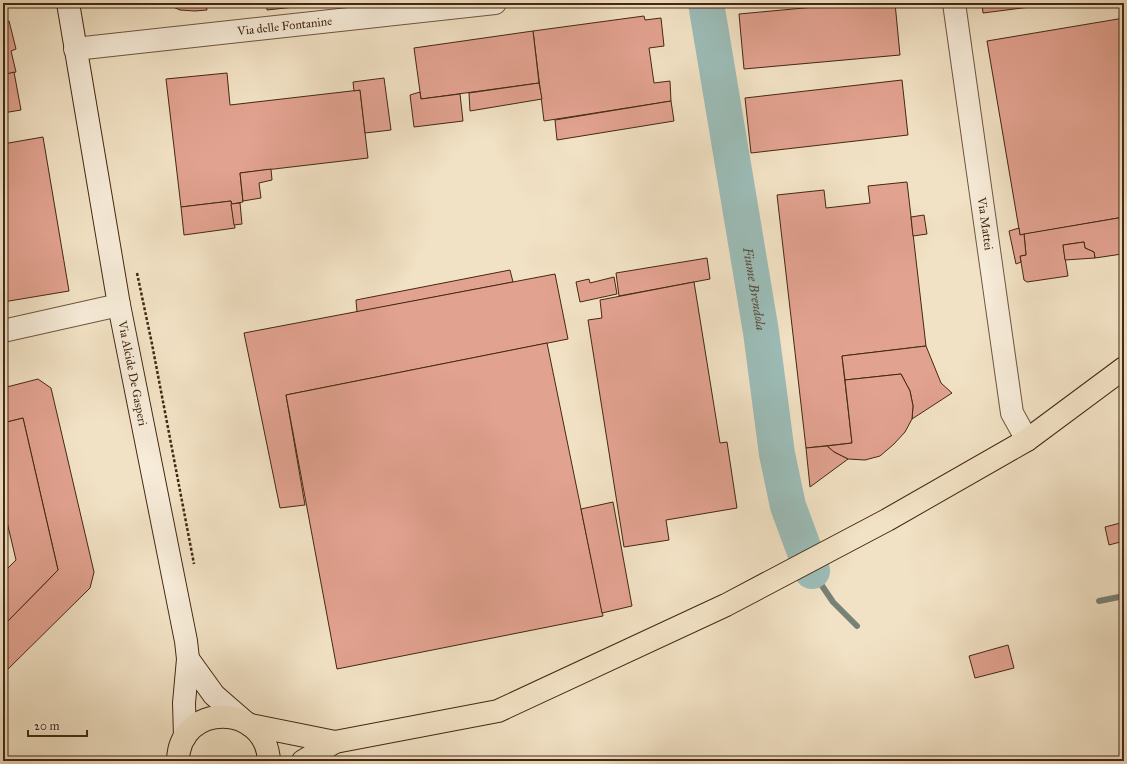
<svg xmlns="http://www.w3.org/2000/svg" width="1127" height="764" font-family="'IM FELL Great Primer',serif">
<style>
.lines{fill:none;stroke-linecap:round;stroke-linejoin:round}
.stream{stroke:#788176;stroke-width:6}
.river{stroke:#9cbdb8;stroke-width:36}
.building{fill:#e2a290;stroke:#432812}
.minor-casing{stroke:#6f563f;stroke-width:24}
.secondary-casing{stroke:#432812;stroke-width:24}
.primary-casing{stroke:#432812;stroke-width:24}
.path{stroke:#432812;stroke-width:2.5;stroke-dasharray:3 2;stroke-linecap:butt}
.minor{stroke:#f7ecd9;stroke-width:22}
.secondary{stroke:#f7ecd9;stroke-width:22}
.primary{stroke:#f2e2c5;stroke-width:22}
.labels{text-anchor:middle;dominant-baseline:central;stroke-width:3;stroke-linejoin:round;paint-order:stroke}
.street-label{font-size:12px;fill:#432812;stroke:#f7ecd9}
.water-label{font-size:13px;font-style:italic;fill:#594d3c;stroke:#f7ecd9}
</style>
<rect width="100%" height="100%" fill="#f2e2c5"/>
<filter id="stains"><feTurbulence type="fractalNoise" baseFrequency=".005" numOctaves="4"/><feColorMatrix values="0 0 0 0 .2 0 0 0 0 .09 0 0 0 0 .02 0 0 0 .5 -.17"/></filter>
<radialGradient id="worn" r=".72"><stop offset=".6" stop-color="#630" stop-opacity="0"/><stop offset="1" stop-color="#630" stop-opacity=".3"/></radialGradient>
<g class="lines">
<g class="stream">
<path d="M812,571L833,602L857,626"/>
<path d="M1099,601L1124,596"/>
</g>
<path class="river" id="s1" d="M706,3L761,332L777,454L788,506L812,571"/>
</g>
<g class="building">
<path d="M130,3H206L207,10L195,11L180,10L166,4L130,6Z"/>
<path d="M266,3H331L267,10Z"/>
<path d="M858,3H895L900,55L744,69L739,14Z"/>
<path d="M982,3H1029L1030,7L983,13Z"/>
<path d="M644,16L645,20L661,18L664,46L649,48L654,83L670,81L671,101L544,121L533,31Z"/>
<path d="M1124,18V217L1020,235L987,41Z"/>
<path d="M9,21L16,49L11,51L16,72L3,75V22Z"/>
<path d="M533,31L539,83L421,99L414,48Z"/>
<path d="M14,72L21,110L3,113V75Z"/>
<path d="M227,73L230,105L360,90L368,158L240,173L243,202L232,204L231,201L181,207L166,79Z"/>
<path d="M384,78L391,130L365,133L360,90L354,91L353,82Z"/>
<path d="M902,80L908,135L751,153L745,98Z"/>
<path d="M539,83L542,99L470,111L469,93Z"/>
<path d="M420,92L421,99L460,94L463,121L414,127L410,95Z"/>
<path d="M671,101L674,121L557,140L555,120Z"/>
<path d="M43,137L69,291L3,302V144Z"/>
<path d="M271,169L272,180L259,183L261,198L243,201L240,173Z"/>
<path d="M907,182L926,346L842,356L852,443L806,448L777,195L824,190L826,208L870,203L868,186Z"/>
<path d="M231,201L235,228L184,235L181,207Z"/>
<path d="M240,203L242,224L234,225L231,204Z"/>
<path d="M924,215L927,234L913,236L911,217Z"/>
<path d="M1124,217V259H1123L1122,254L1095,258L1094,252L1085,248L1084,242L1063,245L1068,276L1027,282L1024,280L1020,256L1026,255L1024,234Z"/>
<path d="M1019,228L1020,235L1024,234L1026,255L1020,256L1021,262L1016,264L1009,231Z"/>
<path d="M1084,242L1085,248L1094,252L1095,258L1065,260L1063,245Z"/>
<path d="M707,258L710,279L619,296L616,273Z"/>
<path d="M510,270L513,282L357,312L356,300Z"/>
<path d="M555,274L568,339L286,395L305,505L280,508L244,333Z"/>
<path d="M614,277L617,294L580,302L576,282L589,279L590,283Z"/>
<path d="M694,282L720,443L727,442L737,508L666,520L669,540L624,547L588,320L602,318L600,300Z"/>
<path d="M547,343L603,616L337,669L286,395Z"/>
<path d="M926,346L941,383L952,393L912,419L913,406L910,391L901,374L845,380L842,356Z"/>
<path d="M901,374L910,391L913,406L912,419L905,432L894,444L880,456L865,460L848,459L834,452L827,446L852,443L845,380Z"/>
<path d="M38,379L51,388L94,572L90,588L3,674V626L58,570L23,418L3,423V388Z"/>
<path d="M23,418L58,570L3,626V573L16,560L3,505V423Z"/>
<path d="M827,446L834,452L848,459L810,487L806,448Z"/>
<path d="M613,502L632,606L602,613L581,509Z"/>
<path d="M1124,522V541L1109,545L1105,527Z"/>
<path d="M1008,645L1014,668L975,678L969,656Z"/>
</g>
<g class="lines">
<g class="minor-casing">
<g id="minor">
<path id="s2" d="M954,3L1012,413L1027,440"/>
<path id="s3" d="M75,49L495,3"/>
<path d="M3,331L119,305"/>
</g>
</g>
<g class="secondary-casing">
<g id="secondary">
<path id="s4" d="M68,3L119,305L186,641L188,659L184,703L185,737"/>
<path d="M188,659L214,695L245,722"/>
</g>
</g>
<g class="primary-casing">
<g id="primary">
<path d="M250,725L335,742"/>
<path d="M178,761C179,702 266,702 269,761"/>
<path d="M303,761L335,742L498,711L726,605L887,520L1027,440L1124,368"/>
</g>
</g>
<path class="path" d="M137,273L152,344L194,564"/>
<use href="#minor" class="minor"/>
<use href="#secondary" class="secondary"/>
<use href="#primary" class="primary"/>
</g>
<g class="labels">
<g class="street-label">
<text stroke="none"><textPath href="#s3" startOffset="211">Via delle Fontanine</textPath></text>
<text stroke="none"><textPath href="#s2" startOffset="223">Via Mattei</textPath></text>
<text stroke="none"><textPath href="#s4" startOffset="376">Via Alcide De Gasperi</textPath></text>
</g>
<g class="water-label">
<text stroke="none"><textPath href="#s1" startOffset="290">Fiume Brendola</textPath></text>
</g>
</g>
<rect width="1127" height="764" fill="none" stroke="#f2e2c5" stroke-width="16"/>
<rect x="4" y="4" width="1119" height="756" fill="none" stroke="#432812" stroke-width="2"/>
<rect x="8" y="8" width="1111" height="748" fill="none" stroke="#432812"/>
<path d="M28 730v6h59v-6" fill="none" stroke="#432812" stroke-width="2"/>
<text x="34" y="730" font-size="12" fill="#432812" stroke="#f7ecd9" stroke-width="3" paint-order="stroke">20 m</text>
<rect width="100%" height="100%" filter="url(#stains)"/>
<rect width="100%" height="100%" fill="url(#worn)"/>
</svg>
